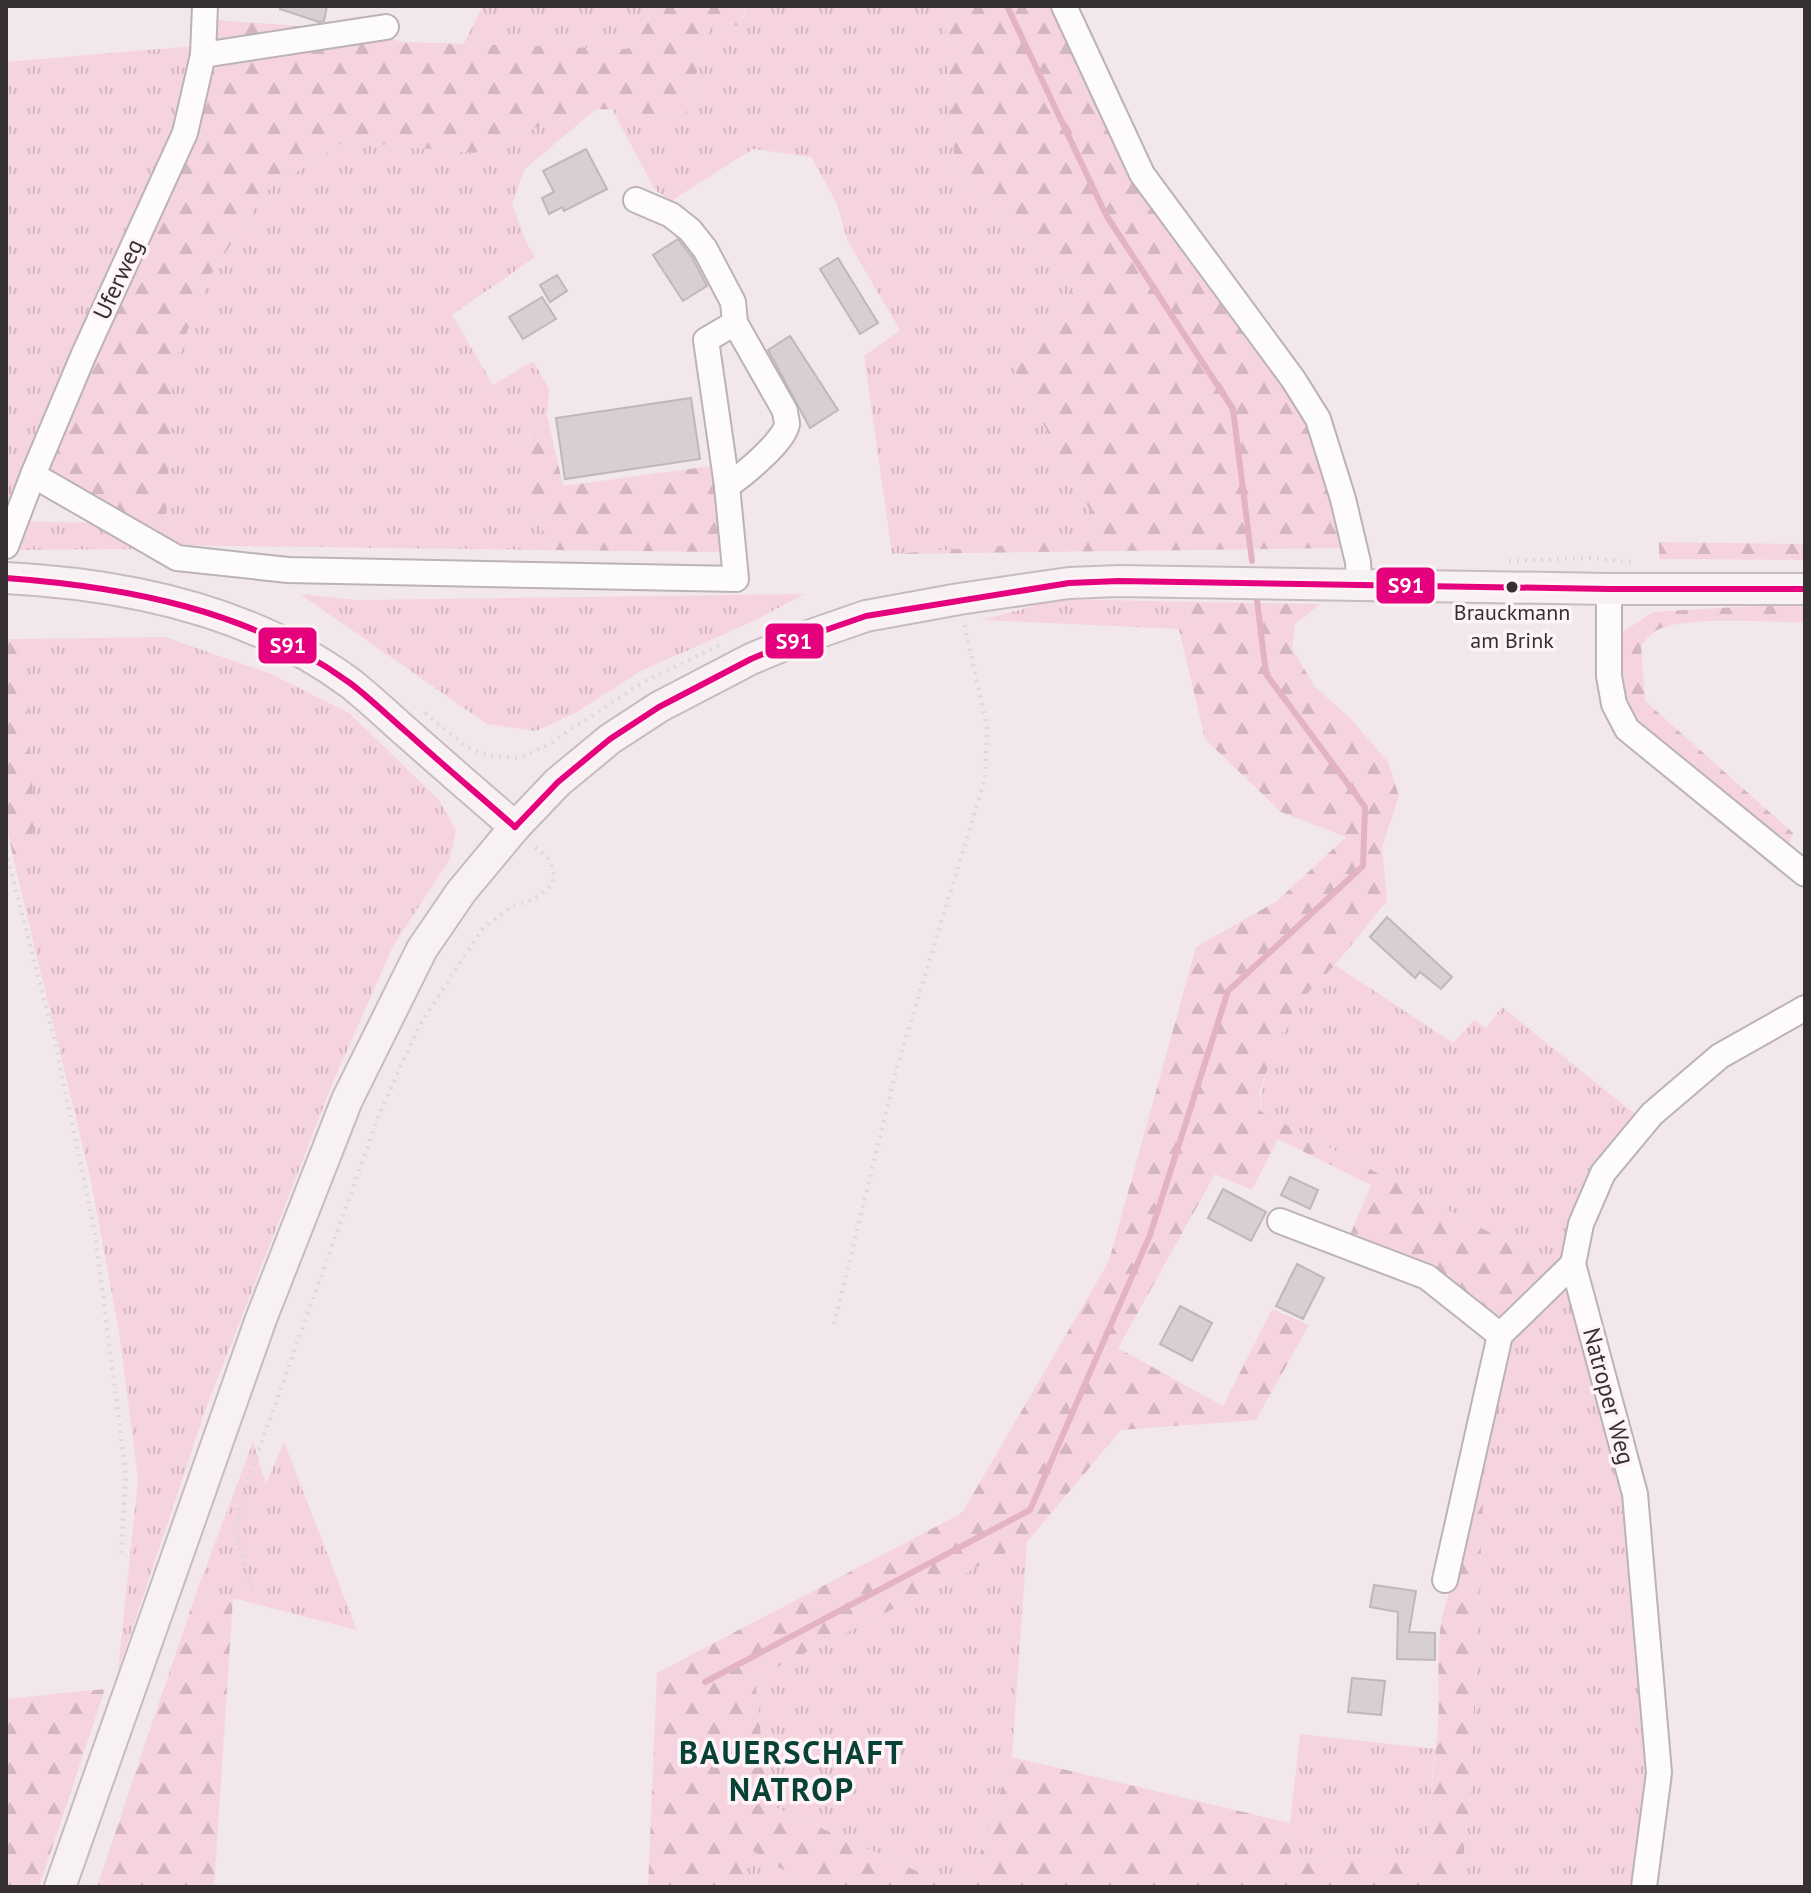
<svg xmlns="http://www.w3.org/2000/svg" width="1811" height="1893" font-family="'PT Sans',sans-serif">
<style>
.grass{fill:url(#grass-tufts)}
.forest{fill:url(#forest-firs)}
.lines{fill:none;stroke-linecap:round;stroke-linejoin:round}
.stream{stroke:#e3b2c4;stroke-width:6}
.building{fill:#d7cfd2;stroke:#bfb7b9;stroke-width:2}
.minor-casing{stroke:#bbb3b6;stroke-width:28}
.major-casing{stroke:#c8bbbf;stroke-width:34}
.path{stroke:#dad8d8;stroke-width:4;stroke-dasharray:2 6;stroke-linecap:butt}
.minor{stroke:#fdfbfc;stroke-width:24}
.major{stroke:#f7f1f3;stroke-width:30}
.bus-1-casing{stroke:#fef3f6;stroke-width:12}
.bus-1{stroke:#e5007d;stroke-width:6}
.bus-dot{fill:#373033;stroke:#fef3f6;stroke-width:3}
.labels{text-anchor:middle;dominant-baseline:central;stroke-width:7;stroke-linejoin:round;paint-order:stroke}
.bus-label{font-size:22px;fill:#373033;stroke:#fef3f6}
.street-label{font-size:24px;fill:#373033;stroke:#fef3f6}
.district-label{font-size:32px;font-weight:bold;letter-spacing:2px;fill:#084237;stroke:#fef3f6}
.line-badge{stroke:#fef3f6;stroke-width:3}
.badge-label{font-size:22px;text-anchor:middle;font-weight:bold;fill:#fff}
</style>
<defs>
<pattern id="grass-tufts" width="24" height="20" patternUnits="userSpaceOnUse" patternTransform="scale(2)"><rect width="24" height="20" fill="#f5d4e0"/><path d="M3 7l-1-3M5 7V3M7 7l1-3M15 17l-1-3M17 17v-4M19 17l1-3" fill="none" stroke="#d3b6c1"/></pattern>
<pattern id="forest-firs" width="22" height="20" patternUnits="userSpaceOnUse" patternTransform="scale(2)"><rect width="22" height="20" fill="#f5d4e0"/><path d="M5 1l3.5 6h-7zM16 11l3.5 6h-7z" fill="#d3b6c1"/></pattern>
</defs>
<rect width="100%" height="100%" fill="#f2e7ea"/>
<g class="grass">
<path d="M483,6H656L630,49L463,45Z"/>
<path d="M747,6H944L955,169L1074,289L1014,370L1105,538L892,554L864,356L900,330L848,242L836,202L811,157L753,149L671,201L655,190L612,109L685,120L710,19L739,26Z"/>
<path d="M195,46L175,127L6,509V62Z"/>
<path d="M596,109L525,169L512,204L526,242L535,257L452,315L493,385L533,361L549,389L547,415C538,424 528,431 525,445C521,460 542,531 548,550L165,545L172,366L210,276L266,191L345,141L474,153L579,110Z"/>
<path d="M6,521L104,523L143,549L6,550Z"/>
<path d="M300,594L358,600L804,594L756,620L641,671L575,713L536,731L487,724Z"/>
<path d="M1059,599L1194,602L1179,629L983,620Z"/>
<path d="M165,637L271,674L349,713L438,799L456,830L450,859L393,946L333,1082L205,1411L118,1671L138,1479L119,1332L91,1181L15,866L31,855L23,639Z"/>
<path d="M1335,965L1453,1043L1474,1020L1486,1028L1502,1007L1635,1114L1593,1171L1568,1225L1561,1265L1553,1266L1260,1111C1261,1079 1277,1032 1295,1005C1306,991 1323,978 1335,965Z"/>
<path d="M1569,1284L1626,1498L1648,1770L1634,1887H1458L1464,1852L1470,1794L1485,1460L1507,1341Z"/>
<path d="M253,1442L266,1484L284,1442L357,1630L233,1598L195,1596Z"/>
<path d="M1027,1542L1012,1757L969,1887H952L768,1804L755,1678Z"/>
<path d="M1300,1734L1435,1749L1425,1854L1291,1857L1290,1823Z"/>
<path d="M747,1847L811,1887H745Z"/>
</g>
<g class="forest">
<path d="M656,6H746L739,26L710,20L685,120L612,109L579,110L474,153L345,141L266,191L210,276L173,366L165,545L43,471L216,20L365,31L402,42L630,49Z"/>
<path d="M944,6H1057L1134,168L1285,383L1312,438L1345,548L892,554L1105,538L1014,370L1074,289L955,169Z"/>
<path d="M547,415L563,486L719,465L727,552L548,550C544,537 541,525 537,513C522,469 509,451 547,415Z"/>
<path d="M1659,542L1805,544V560L1659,559Z"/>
<path d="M1194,602L1320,604L1295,624L1292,648L1314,686L1351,719L1388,762L1399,796L1382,847L1387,901L1335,965L1296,1005L1274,1049L1260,1091V1111L1553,1266L1499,1325L1427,1269L1350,1235L1371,1185L1278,1139L1252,1190L1215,1174L1118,1348L1223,1406L1272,1309L1309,1325L1256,1420L1121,1430L1027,1542L755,1678L768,1804L952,1887H811L748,1848L745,1887H648L657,1673L962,1513L1109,1261L1196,947L1277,901L1346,837L1281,812L1205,739L1179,629Z"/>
<path d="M1770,605L1805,606V623C1774,622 1676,615 1654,632C1649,635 1645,641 1641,646L1645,701L1793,833L1786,850L1636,726C1622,696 1619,669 1618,635L1653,612Z"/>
<path d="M6,639H23L34,814L31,856L15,866L6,823Z"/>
<path d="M1485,1460L1470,1794L1464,1852L1458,1887H969L1012,1757L1290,1823L1291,1857L1425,1854C1429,1811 1434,1768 1438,1725C1441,1678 1431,1621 1456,1580Z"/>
<path d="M195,1596L233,1598L214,1887H97Z"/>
<path d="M105,1689L39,1887H6V1699Z"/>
</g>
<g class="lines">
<g class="stream">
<path d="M1007,6L1106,215L1233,409L1252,561"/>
<path d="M705,1682L1030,1510L1150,1235L1228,991L1363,866L1365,807L1266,674L1257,600"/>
</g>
</g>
<g class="building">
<path d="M281,6H327L324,21L319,22L280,9Z"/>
<path d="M586,149L607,189L564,211L562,207L549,214L542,198L554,192L543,171Z"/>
<path d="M678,239L692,257L707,286L683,301L653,255Z"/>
<path d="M838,258L878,323L860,334L820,269Z"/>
<path d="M557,275L567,291L550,302L540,285Z"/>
<path d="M542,297L556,319L523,339L509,317Z"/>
<path d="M790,336L838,410L810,428L768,350Z"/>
<path d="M691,398L700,459L565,479L556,418Z"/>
<path d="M1387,917L1452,977L1441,989L1420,972L1415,978L1370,937Z"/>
<path d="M1290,1177L1318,1190L1310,1209L1281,1195Z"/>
<path d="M1223,1189L1266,1212L1251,1241L1208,1218Z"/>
<path d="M1297,1264L1324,1278L1303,1319L1276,1306Z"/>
<path d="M1180,1306L1212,1323L1192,1361L1160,1344Z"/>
<path d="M1374,1585L1416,1591L1409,1632L1435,1633V1660L1397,1659L1398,1612L1370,1607Z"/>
<path d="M1352,1678L1385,1681L1381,1715L1348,1712Z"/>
</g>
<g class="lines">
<g class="minor-casing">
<g id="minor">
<path d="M1064,6L1142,174L1293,379L1318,419L1343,499L1358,562L1359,583"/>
<path d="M203,55L386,27"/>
<path d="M636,200L671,215L690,230L705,249L733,302L735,323L785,411C785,415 787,420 787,424C785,441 742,476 727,486"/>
<path d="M33,475L177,558L288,570L736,579L727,486L706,340L735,323"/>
<path d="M6,546L33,475L84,354L185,133L203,55L205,6"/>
<path d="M1609,589V676L1614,704L1627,729L1805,874"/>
<path d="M1280,1221L1427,1277L1500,1335"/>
<path d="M1445,1580L1500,1335L1573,1264"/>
<path d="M1644,1887L1659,1773L1635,1494L1573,1264L1581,1224L1603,1173L1652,1114L1720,1056L1805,1008"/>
</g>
</g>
<g class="major-casing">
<g id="major">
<path d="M6,578C126,584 251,610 350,683C369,698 387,715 405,731C441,763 478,795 515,827"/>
<path d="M60,1887L261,1319L347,1100L422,949L461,892L515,827L558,782L610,739L659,707L751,659L794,641L866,616L959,599L1069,583L1119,581L1609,589H1805"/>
</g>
</g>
<g class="path">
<path d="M1509,561L1590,558L1632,562"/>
<path d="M425,713L468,748L490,756L519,758L546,746L645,681L724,643"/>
<path d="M6,851L55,1042L95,1233L126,1476L121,1553"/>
<path d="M834,1324L897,1067L985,779L987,727L964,622"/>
<path d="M252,1588L237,1537L239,1505L379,1115L419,1026L483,928L512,906L533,900L548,889L555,877L549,859L533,845"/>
</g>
<use href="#minor" class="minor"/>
<use href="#major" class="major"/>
<g class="bus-1-casing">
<g id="bus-1">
<path d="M6,578C127,587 250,610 350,683C371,699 390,718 410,735C444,766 480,796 515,827"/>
<path d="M515,827L558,782L610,739L659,707L751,659L794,641L866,616L1069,583L1119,581L1609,589H1805"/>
</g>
</g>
<use href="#bus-1" class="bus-1"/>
</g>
<circle class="bus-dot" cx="1512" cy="587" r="7"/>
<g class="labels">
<g class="bus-label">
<text x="1512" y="612">Brauckmann<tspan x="1512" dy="28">am Brink</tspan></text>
</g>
<g class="street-label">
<text transform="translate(118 279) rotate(-65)">Uferweg</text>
<text transform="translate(1609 1396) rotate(75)">Natroper Weg</text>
</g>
<g class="district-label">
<text x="792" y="1752">BAUERSCHAFT<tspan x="792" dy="37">NATROP</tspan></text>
</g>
</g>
<g class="line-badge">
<rect x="1375" y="566" width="61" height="39" rx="8" fill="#e5007d"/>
<rect x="764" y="622" width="61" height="38" rx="8" fill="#e5007d"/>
<rect x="257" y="626" width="61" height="39" rx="8" fill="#e5007d"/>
</g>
<g class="badge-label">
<text x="1406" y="593">S91</text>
<text x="794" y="649">S91</text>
<text x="288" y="653">S91</text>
</g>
<rect width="1811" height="1893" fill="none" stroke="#373033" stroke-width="16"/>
</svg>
